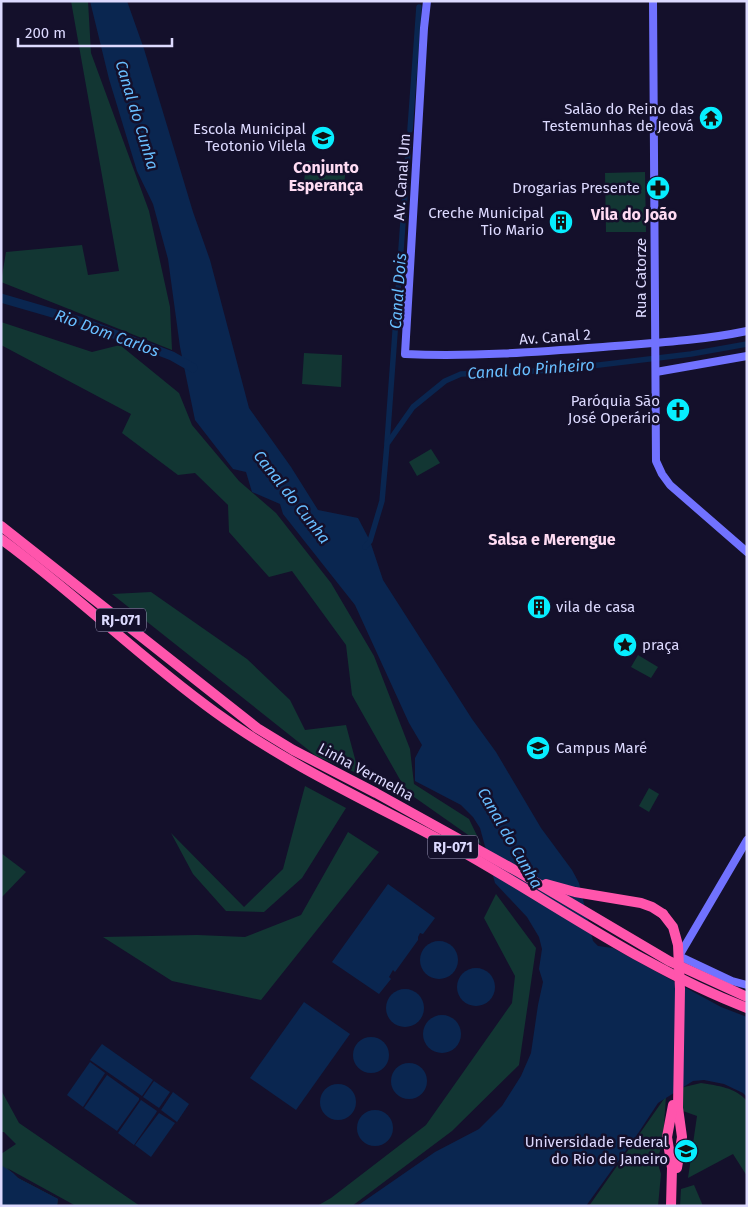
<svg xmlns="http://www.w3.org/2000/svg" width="748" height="1207" font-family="'Fira Sans',sans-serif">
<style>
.green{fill:#123633}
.water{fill:#0a2650}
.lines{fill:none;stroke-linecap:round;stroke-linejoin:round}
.canal{stroke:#0a2650;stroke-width:5.5}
.river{stroke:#0a2650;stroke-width:9}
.secondary{stroke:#7172ff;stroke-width:8}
.highway{stroke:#ff55ac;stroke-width:10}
.highway-bridge{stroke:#ff55ac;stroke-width:10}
.labels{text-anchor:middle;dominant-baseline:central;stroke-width:5;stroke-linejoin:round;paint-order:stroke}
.shield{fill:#14102b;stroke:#a19dbf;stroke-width:1}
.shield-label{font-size:14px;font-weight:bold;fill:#dddaff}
.poi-label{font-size:15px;fill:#dddaff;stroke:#14102b;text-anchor:end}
.street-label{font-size:15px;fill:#dddaff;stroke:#14102b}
.water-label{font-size:16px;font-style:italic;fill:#68beff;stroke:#14102b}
.neighbourhood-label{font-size:16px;font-weight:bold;fill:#ffdcf3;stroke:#14102b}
</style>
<rect width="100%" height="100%" fill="#14102b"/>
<g class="green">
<path d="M71,1H88L91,53L149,211L170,307L172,350L1,282L6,252L82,245L88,275L119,271Z"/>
<path d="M306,161L346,164L344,187L304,184Z"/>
<path d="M645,172L646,232H606L605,173Z"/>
<path d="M1,322L92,352L120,345L179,393L192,425L239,481L276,513L331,583L374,656L410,749L414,784L469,819L481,844L407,792L352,695L346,645L292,571L269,577L229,532L228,505L195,473L178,475L122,433L131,414L1,345Z"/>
<path d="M304,353L342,355L341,387L302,384Z"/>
<path d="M431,449L440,463L417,476L409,462Z"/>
<path d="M151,592L247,659L290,700L305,730L346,725L359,774L316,756L112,594Z"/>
<path d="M638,655L658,667L651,678L631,667Z"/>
<path d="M305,786L346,808L302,878L264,912L226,911L193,874L171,833L244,907L283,869Z"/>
<path d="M649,788L659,794L649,812L639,806Z"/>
<path d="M348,832L379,852L261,1000L172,981L103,937L197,935L245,937L301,915Z"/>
<path d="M1,853L26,872L1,898Z"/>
<path d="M496,894L536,948L519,1065L452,1131L352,1206H317L331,1198L426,1125L512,1003L515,976L484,918Z"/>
<path d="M701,1083C718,1086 735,1087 747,1101V1176L733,1154L688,1178L697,1116L683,1111L680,1088Z"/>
<path d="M1,1090L19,1123L140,1206H76L7,1168L18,1178L58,1199L57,1206H1V1154L16,1144L4,1132H1Z"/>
<path d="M666,1096L663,1141L657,1161L661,1174L658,1206H589Z"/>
<path d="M694,1185L703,1206H680L681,1189Z"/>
</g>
<g class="water">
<path d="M90,1H127L144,49L193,212L210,260L249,408L291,467L318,510L358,518L370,541L383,580L472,719L496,752L541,828L572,870L579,883L593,941L598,946L613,948L721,1007L747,1017V1097L743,1093L724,1084L704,1080L693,1081L658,1103L637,1135L586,1206H357L435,1152L479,1129L502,1106L521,1076L531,1053L538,1005L543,982L539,969L542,949L539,937L527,917L495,883L480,828L473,817L461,805L415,781V758L422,745L409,723L355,605L283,514L280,504L252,492L246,472L233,469L195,420L180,347L168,259L153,204L137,171L109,79Z"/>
<path d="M388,884L435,918L423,934L420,933L418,937V940L395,972L393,970L389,977L391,979L379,994L332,962Z"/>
<circle cx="439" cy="960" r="19"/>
<circle cx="476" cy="987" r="19"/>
<circle cx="405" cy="1008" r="19"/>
<path d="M304,1002L350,1034L296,1110L250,1078Z"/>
<circle cx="442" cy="1034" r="19"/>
<circle cx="371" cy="1055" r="18"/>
<path d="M102,1044L153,1080L142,1096L90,1060Z"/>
<path d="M90,1062L105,1073L83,1107L67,1095Z"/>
<circle cx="409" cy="1081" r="18"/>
<path d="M107,1075L139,1098V1100L117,1131L84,1108Z"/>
<path d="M154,1081L170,1092L159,1108L143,1097Z"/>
<circle cx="338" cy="1102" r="18"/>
<path d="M173,1092L189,1104L177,1122L161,1110Z"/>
<path d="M141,1100L157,1111L156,1113L134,1145L118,1133Z"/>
<circle cx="375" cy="1128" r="18"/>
<path d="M159,1113L175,1123L151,1157L135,1145Z"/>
<path d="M1,1165L13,1173L18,1178L58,1199L57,1206H1Z"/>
</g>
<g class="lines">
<g class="canal">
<path d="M410,130L419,7"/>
<path d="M387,443L409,139"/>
<path d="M365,547L370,541L382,501L387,444L413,407L445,381L461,374L557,370L691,354L747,344"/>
</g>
<path class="river" d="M1,298L80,321L172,356L193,368"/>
<g class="secondary">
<path d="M427,1L424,28L405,354C471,357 537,352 603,347C651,343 699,341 747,331"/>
<path d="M653,1L656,461L662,474L670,485L747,552"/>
<path d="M656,372L747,356"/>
<path d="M747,840L679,956L732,981L747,985"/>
</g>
<g class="highway">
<path d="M1,526L257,728L293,750L376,793L520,873L669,961L747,997"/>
<path d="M1,539C75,593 141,659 215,712C292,768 380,807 463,852C557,905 645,969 747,1008"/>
<path d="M546,884L575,892L641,903L652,907L663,914"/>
<path d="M671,1206L672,1168"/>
</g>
<g class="highway-bridge">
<path d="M663,914L673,927L678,945L680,989L678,1108L682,1137L677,1168"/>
<path d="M672,1168L667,1137L673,1105"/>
</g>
</g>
<defs>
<g id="temple-disc" transform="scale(1.25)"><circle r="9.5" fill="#06eeff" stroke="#14102b"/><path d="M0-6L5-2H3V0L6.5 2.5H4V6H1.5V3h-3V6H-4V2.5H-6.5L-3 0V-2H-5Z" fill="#111"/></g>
<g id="school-disc" transform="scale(1.25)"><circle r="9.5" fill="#06eeff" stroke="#14102b"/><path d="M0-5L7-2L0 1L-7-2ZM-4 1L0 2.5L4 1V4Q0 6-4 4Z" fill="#111"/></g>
<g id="pharmacy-disc" transform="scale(1.25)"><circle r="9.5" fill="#06eeff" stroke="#14102b"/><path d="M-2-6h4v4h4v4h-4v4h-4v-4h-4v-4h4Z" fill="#111"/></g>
<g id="building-disc" transform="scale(1.25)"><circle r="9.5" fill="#06eeff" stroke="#14102b"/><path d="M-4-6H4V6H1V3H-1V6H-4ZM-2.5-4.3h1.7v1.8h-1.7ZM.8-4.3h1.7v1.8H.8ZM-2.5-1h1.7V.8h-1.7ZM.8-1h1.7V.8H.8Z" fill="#111"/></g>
<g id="church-disc" transform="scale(1.25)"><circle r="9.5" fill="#06eeff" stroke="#14102b"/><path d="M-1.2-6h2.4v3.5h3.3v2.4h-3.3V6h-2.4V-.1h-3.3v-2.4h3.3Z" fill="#111"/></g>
<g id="sight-disc" transform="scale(1.25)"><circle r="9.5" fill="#06eeff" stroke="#14102b"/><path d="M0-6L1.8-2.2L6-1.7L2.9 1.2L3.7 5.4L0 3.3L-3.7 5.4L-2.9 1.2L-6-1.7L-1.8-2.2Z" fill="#111"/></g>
<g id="university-disc" transform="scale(1.25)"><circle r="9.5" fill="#06eeff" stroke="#14102b"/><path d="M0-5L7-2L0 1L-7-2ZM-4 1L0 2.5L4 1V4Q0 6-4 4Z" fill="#111"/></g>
</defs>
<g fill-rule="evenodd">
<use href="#temple-disc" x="711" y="118"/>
<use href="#school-disc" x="323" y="138"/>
<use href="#pharmacy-disc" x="658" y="188"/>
<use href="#building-disc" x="561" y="222"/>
<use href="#church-disc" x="678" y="410"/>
<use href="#building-disc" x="539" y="607"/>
<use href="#sight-disc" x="625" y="645"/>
<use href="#school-disc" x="538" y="748"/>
<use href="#university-disc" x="686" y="1151"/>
</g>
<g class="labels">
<g class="shield">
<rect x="96" y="608.5" width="50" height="23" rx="4"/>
<rect x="428" y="835.5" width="50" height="23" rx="4"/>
</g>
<g class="shield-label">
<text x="121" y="620">RJ-071</text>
<text x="453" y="847">RJ-071</text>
</g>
<g class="poi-label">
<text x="694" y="109">Salão do Reino das<tspan x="694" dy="17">Testemunhas de Jeová</tspan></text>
<text x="306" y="129">Escola Municipal<tspan x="306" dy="17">Teotonio Vilela</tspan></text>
<text x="640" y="188">Drogarias Presente</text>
<text x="544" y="213">Creche Municipal<tspan x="544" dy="17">Tio Mario</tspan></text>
<text x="660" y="401">Paróquia São<tspan x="660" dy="17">José Operário</tspan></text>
<text x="556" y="607" text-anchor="start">vila de casa</text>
<text x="642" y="645" text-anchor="start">praça</text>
<text x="556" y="748" text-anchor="start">Campus Maré</text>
<text x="668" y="1142">Universidade Federal<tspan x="668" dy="17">do Rio de Janeiro</tspan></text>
</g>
<g class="street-label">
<text transform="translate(402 177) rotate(-86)">Av. Canal Um</text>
<text transform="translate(641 278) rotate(-90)">Rua Catorze</text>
<text transform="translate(555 337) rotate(-4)">Av. Canal 2</text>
<text transform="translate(366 772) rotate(28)">Linha Vermelha</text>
</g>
<g class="water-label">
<text transform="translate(137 115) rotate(73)">Canal do Cunha</text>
<text transform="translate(398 291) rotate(-86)">Canal Dois</text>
<text transform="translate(107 333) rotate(20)">Rio Dom Carlos</text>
<text transform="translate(531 369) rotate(-4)">Canal do Pinheiro</text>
<text transform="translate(292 497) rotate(52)">Canal do Cunha</text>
<text transform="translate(510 838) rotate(60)">Canal do Cunha</text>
</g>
<g class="neighbourhood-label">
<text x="326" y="167">Conjunto<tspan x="326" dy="18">Esperança</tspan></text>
<text x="634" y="214">Vila do João</text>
<text x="552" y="539">Salsa e Merengue</text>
</g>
</g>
<rect width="748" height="1207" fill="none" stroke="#dddaff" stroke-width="5"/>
<path d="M18 38v8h154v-8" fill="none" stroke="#dddaff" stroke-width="2.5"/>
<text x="25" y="38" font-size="15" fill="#dddaff" stroke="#14102b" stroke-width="4" paint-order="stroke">200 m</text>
</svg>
